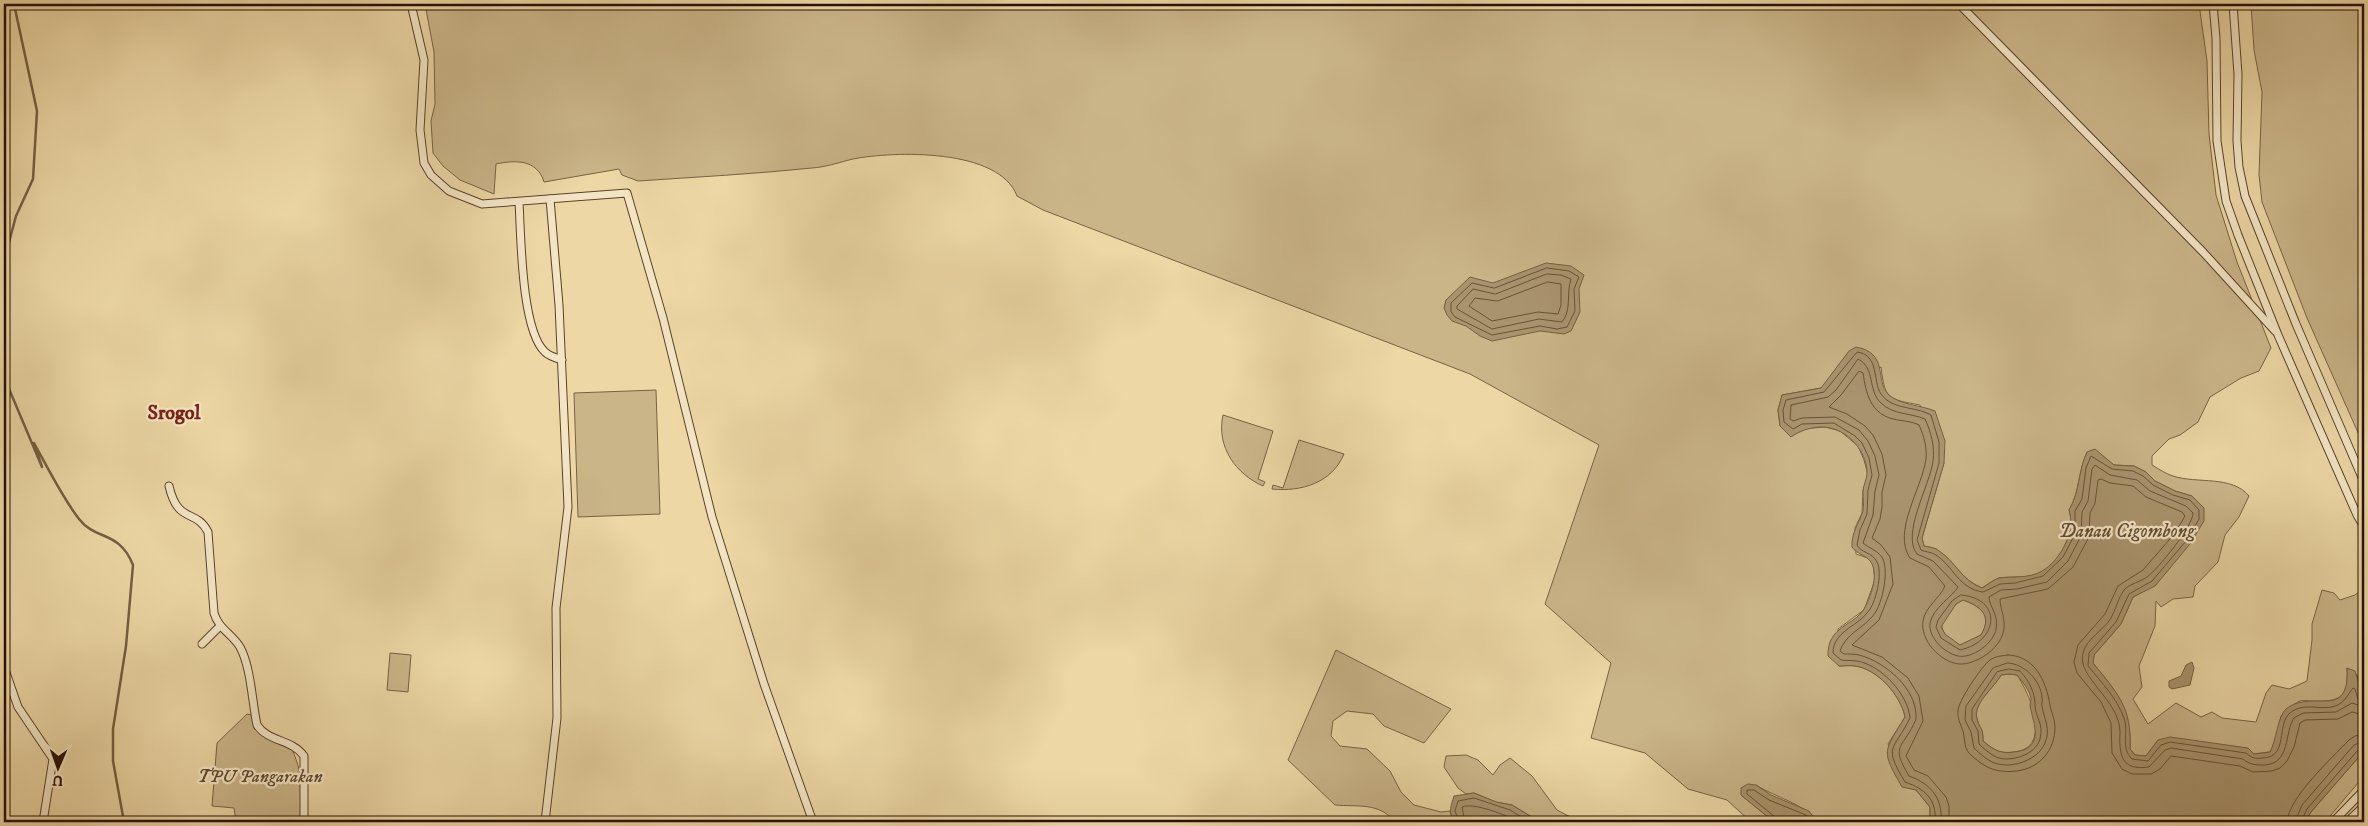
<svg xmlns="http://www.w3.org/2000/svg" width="2368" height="826" font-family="'IM FELL DW Pica',serif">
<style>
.green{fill:#cab589;stroke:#786245}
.water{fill:#a9936d;stroke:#755f42;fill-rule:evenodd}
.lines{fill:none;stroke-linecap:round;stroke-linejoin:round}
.shore{stroke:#685237;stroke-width:1}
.stream{stroke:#755f42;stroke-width:2.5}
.street-casing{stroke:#58422a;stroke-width:9}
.street{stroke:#f3e5c4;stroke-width:7}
.labels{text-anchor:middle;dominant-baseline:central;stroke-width:4.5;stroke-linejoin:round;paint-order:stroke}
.park-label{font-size:18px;font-style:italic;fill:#5f4a31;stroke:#f3e5c4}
.water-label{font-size:19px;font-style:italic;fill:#614b32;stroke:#f3e5c4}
.quarter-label{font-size:20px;font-weight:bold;fill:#7a1f14;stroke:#f3e5c4}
</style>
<rect width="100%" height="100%" fill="#ecd7a5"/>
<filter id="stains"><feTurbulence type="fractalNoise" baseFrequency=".004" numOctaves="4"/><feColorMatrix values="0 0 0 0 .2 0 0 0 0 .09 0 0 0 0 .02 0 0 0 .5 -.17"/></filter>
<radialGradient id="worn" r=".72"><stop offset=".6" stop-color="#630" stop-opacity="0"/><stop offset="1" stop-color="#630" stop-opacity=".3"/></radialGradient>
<g class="green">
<path d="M425,4H2199L2207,61L2209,134L2216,195L2237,262L2271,348L2259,371L2241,378L2210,397L2198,422L2180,435L2169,439L2152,456V465C2159,469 2166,474 2173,476C2197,484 2232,475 2249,496L2239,517L2225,535L2218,562L2195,586L2193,597L2173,599L2161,607L2156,601L2155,626L2139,666L2142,687L2133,699L2148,724L2176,703L2201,717L2212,712L2222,718L2256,722L2266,693L2272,685L2289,689L2307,681L2312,640V624L2322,590L2334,593L2340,600L2355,595L2364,588V701L2357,675L2347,668C2349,698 2340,702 2312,701C2309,701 2303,700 2300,701C2294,703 2286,712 2281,716L2276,741L2270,752L2254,754L2158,740L2146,756L2135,755L2130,749C2132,711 2116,691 2093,663L2094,655L2121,624L2133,597L2155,585L2192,496L2175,491L2155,481L2146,472L2134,466L2114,465L2095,450L2087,452C2078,471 2080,492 2069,510C2076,531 2061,560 2042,572C2029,579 2012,576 1999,578C1993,580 1987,585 1982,588C1960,579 1956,562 1939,551C1936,548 1929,547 1924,546L1922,538L1944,463L1920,405C1888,399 1885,400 1881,367L1827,383L1821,388L1782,395L1778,410L1780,426L1791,436L1802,429L1825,427L1840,431L1858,446L1864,460L1868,475L1863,490L1862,513L1855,528L1856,554L1868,558L1873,564L1875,580L1864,610L1838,629L1839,666C1844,666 1850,665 1855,666C1878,669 1901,696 1905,717L1888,744L1916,790L1930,807V822H1817C1804,803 1776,798 1756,785L1741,795L1774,822H1751L1727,800L1688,789L1645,753L1591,738L1611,663L1545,604L1599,445L1470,374L1043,210L1017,196C999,148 894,151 853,159C840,162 827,167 812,168C755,174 696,177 638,181L622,175L619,169L544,182C537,159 515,160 496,164L494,194L460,180L443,166L433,153L431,121L435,104L434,52Z"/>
<path d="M2251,4H2364V446L2307,318L2262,202L2259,175L2262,92L2254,50Z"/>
<path d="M656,390L660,514L578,517L574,393Z"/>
<path d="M1223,415L1273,431L1258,479L1265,482L1263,486C1236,474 1216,447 1223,415Z"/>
<path d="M1299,440L1344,454C1332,483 1301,492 1272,489L1273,485L1283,488Z"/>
<path d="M1963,600C1980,606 1993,615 1981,635L1960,645C1951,640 1941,635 1942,623L1956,604Z"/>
<path d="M1336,650L1451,709L1424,743L1384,726L1373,714L1347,711L1333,721L1331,736L1340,746L1367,749L1390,771L1401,792L1414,805L1441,812L1450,811L1452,818L1456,822H1395C1379,802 1358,807 1335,805L1288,760Z"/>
<path d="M390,653L411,655L408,692L387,690Z"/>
<path d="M2009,674L2017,675C2030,694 2053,748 2014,752C1999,754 1994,750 1983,741C1983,727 1980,730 1977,719C1972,704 1995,687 2001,675Z"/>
<path d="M247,714L251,715L262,734L290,744C303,774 304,790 300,822H236L234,808L212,806L217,743Z"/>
<path d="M2364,751V776L2325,822H2305L2311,812Z"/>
<path d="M1466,755L1478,760L1493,775L1500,765L1510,758L1532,776L1557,810L1580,822H1540L1512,805L1496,802L1474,793L1466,794L1458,788L1444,767L1446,756Z"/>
</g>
<g class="water">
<path d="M1546,263L1571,266L1584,275L1579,289L1580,312L1571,331L1564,334L1540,331L1492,341L1480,336L1466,326L1452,321L1447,315L1444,308L1446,300L1470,277L1493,283Z"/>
<path d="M1856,347C1889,353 1875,381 1888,394C1899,405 1921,405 1935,411L1945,441L1944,463L1922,538L1924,546C1929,547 1936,548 1939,551C1956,562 1961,580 1982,588C1987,585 1993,580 1999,578C2012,576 2029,579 2042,571C2061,560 2076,531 2069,510C2080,492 2078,471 2087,452L2095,449L2114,465L2134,466L2146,472L2155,481L2175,491L2192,496L2204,508V521L2190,544L2155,586L2133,597L2121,624L2094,655L2093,663C2118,694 2132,707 2130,749L2135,755L2146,756L2158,740L2170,737L2248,748L2254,754L2270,752C2276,741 2278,716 2286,709C2312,688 2350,722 2347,668L2355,671L2364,701V751L2311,812L2305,822H1930V807L1916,790L1902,787C1881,750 1883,753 1905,717C1901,696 1878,669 1855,666C1850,665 1844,666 1839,666L1828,656C1827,626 1854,626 1864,609C1871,597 1878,576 1872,564C1868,555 1857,555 1852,547C1851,533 1859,524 1863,511C1864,505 1863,498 1863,492C1863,485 1867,480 1867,473C1867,455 1854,438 1839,431C1823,423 1804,428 1791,437L1780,426L1778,410L1782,395L1821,388L1849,351ZM1963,600C1980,606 1993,615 1981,635L1960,645L1945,634L1941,627L1956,604ZM2009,674L2017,675C2022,681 2030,691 2031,699C2031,701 2030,704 2030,706C2034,725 2045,749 2014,752C2000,754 1994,750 1983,741C1983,726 1980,730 1977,719C1972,704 1995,687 2001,675Z"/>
<path d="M2192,662L2194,668L2190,685L2172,689L2169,687V681L2181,676L2186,665Z"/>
<path d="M1748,784L1756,785L1771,795L1809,811L1817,822H1774L1741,795V788Z"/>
<path d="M1474,793L1496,802L1512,805L1540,822H1456C1447,814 1451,806 1454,796Z"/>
</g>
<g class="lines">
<g class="shore">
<path d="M1547,268L1569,271L1579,277L1574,289L1575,311L1567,327L1557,329L1540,326L1492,335L1455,317L1451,312V303L1472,283L1494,288Z"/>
<path d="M1547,274L1561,275L1571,279C1566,294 1572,310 1562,322L1539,319L1492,329L1457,309V306L1473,289L1495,294Z"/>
<path d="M1548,282L1561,284V305L1558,314L1538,312L1492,321L1469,306L1475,298L1497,301Z"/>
<path d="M1961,595C2002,598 2000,641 1960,650L1941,638L1936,627L1938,620L1952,601Z"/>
<path d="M2008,655C2035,656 2046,681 2050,705C2051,712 2055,719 2055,727C2055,750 2040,768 2017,771C1997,773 1987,769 1972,756C1965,750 1965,745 1964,736C1963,727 1957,721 1958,711C1958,701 1982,666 1990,660C1995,656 2002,656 2008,655Z"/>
<path d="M2008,663C2025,664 2041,681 2042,698C2043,701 2041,703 2042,706C2044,719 2051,729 2045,743C2038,761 2009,770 1992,762C1986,759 1979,753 1974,748L1971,732L1965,720L1966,706L1993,668Z"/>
<path d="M2009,669L2020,671C2029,681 2035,692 2035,705C2035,717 2044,723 2040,739C2036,755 2008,764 1994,756C1989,753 1983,748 1979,744L1978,731L1972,720V709L1997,672Z"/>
<path d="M1459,822L1455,811L1458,801L1474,798L1510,810L1530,822"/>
<path d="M1465,822L1462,807C1473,802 1507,815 1518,822"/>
<path d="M1776,822L1775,817L1747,794V790H1754L1769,800L1806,815L1811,822"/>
<path d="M1935,822C1937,799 1925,789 1905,782C1883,745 1893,752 1910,718C1908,694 1881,665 1857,661C1852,660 1846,661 1841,660L1833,653C1833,632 1856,627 1867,613C1876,604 1883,573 1877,562C1872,552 1861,553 1857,545L1860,530L1867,514L1868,490L1872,475L1869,458L1862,443L1855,436L1834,423L1802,424L1793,429L1784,422L1783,410L1786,400L1824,392L1857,352C1880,355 1872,381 1881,394C1892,410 1915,406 1931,415L1939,442V463L1917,540L1921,550C1925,552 1932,552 1936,555C1953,566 1959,589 1983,592L2000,584L2015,583L2043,576L2063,557L2075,534V511L2082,499L2086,468L2091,456L2112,469L2133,471L2143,476L2153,485L2173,495L2190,500L2199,510V519L2186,541L2152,581L2129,594L2116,622L2089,653L2088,666C2102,683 2116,697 2124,718C2129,733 2120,747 2132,759L2148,761L2161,745L2170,742L2246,753C2252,758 2255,759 2263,758C2289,757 2276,724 2290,713C2305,700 2326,714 2341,703C2347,698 2349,693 2353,688L2355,689L2358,699L2364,701"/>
<path d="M1941,822C1943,798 1931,784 1909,776C1889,743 1904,749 1916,719C1918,690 1886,662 1859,655C1854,654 1849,654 1844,654L1840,651C1846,634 1860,630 1871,618C1882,608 1889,573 1883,559C1878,550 1870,549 1863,543L1873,515L1875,491L1879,475L1875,456L1868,441L1859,430L1835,417L1802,418L1793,421L1790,419L1791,405L1828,397L1836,390L1858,359C1876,368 1867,390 1881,403C1893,415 1911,413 1925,419C1931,432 1935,447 1933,461C1930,485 1901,534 1917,554L1933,561L1958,587C1953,596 1933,608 1930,623C1928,637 1944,653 1958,656C1972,659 1994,643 1996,629C1999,615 1989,606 1989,597L2001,590L2017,589L2047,582L2068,561L2081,536L2082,512L2088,501L2092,469L2095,465L2110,475L2137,480L2150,491L2186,506L2193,513C2193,526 2158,569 2147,577C2140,582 2129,584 2124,590C2118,598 2116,609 2111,618C2104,630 2086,639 2083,653C2076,677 2120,700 2120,732C2119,755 2121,771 2149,767L2165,750L2171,748L2243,759C2250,765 2256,765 2265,765C2291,763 2284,733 2294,718L2303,713L2336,712L2352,703L2364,707"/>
<path d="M1949,822V806L1946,797L1928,776L1914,770L1906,756L1923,721L1919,696L1908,678L1882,657L1852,645L1879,620L1893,584L1890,557L1881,545L1872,538L1880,519L1882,507V492L1886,475L1882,454L1873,435L1865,426L1847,414L1829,407L1841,395L1859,371L1863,373C1866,393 1870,413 1893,419C1902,421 1911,421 1919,425C1924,436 1927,447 1926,459C1922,488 1892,532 1910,558L1929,567L1945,586C1940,598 1925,607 1923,621C1920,640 1940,662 1959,664C1976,665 1999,649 2003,633C2007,621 2000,610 2000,599L2048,589L2073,567L2089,537L2090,513L2095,503L2098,480L2101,479L2110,483L2133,486L2146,497L2182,512L2185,516L2175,533L2143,570L2118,586L2105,614L2078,645L2074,662L2077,673L2101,702L2111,723L2112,753L2122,769L2132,774H2151L2160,769L2171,756L2240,766L2253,772L2272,771L2280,768L2287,761L2294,747L2300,723L2305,720L2338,719L2352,712L2364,715"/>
<path d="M2287,822C2288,798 2332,758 2349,740L2355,736L2364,734"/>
<path d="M2295,822L2302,805L2354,745L2364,741"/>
<path d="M2301,822L2307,809L2358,750L2364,748"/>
</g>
<g class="stream">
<path d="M4,261L16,216L33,179L37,111L14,4"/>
<path d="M4,377L42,467L34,443C48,468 62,497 79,519C96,541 119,530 133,565L126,646L113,729V761L124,822"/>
</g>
<g class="street-casing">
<g id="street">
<path d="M411,4L424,60L420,130L424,163L431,175L449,191L482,204L627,193L663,318L712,517L764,684L813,822"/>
<path d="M1959,4L2203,252L2275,331"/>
<path d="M2213,4L2216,38L2217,141L2226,201L2238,235L2278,335L2357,515L2364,527"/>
<path d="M2233,4L2238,74L2237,141L2239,167L2245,196L2296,324L2364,482"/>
<path d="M519,202C521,234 521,330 545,352C549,356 556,358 562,360"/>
<path d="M169,486C178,525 196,508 208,532L214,613C218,628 232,634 240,647C251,667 252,702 257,725C268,742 292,739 304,756V822"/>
<path d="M202,644L220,626"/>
<path d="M4,667L18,707L53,759L43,822"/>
<path d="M545,822L557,718L556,608L568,507L559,305L550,199"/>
<path d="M2333,822L2364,790"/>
<path d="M2347,822L2364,806"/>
</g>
</g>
<use href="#street" class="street"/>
</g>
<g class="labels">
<g class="park-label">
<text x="260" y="777">TPU Pangarakan</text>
</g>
<g class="water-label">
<text x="2127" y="531">Danau Cigombong</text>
</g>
<g class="quarter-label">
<text x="174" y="413">Srogol</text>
</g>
</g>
<rect width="2368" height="826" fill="none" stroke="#ecd7a5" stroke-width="20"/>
<rect x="5" y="5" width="2358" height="816" fill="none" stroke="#261001" stroke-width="2.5"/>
<rect x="10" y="10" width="2348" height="806" fill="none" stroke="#261001"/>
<g transform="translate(58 768) rotate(182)" stroke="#f3e5c4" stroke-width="4" paint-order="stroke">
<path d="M0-4L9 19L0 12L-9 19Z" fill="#261001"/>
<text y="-8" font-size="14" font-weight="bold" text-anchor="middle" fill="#261001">U</text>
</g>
<rect width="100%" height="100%" filter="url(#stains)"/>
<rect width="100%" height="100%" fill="url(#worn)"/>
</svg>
